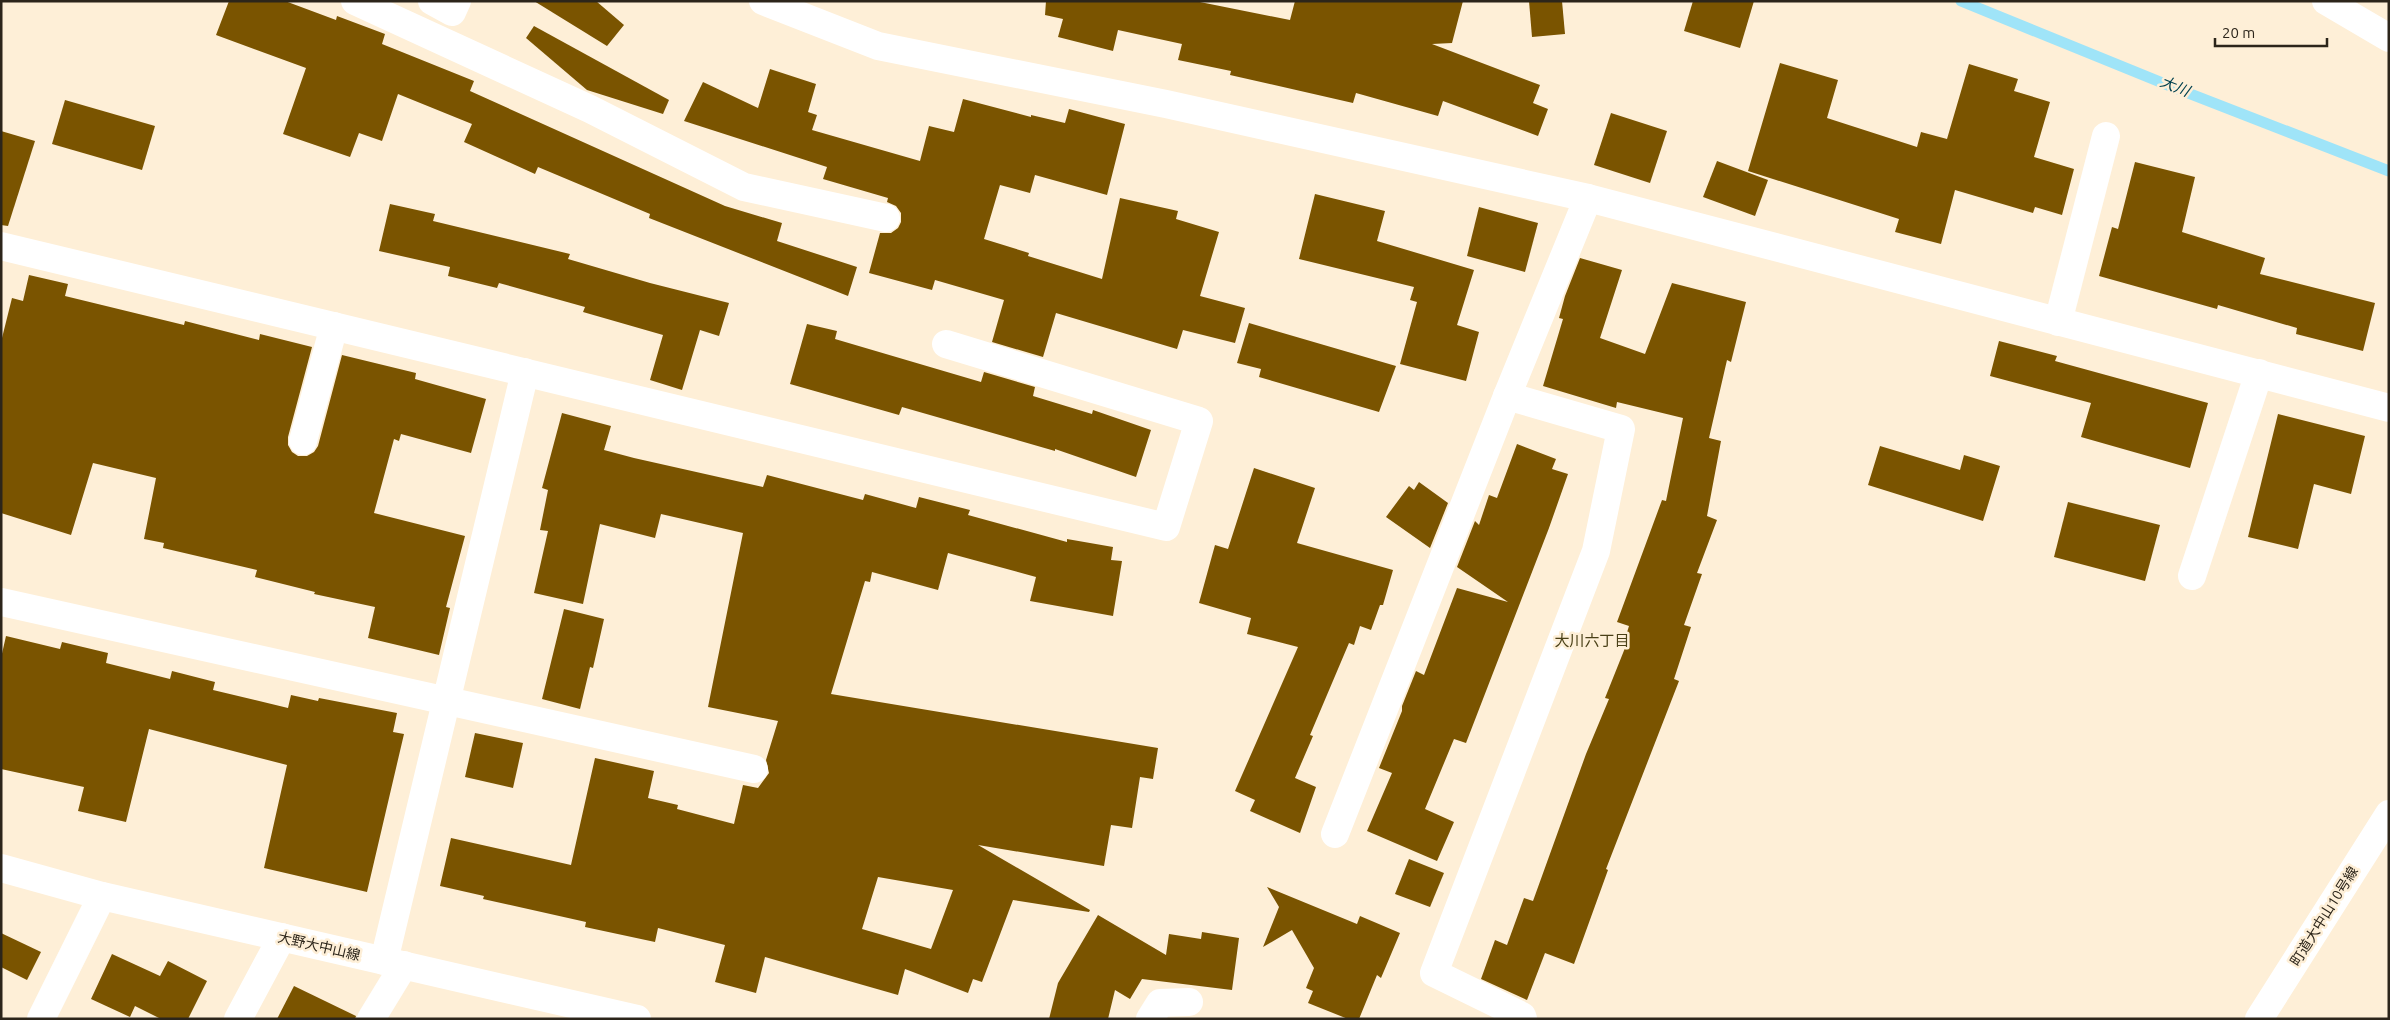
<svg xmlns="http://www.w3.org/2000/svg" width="2390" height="1020" font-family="Ubuntu,'Noto Sans JP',sans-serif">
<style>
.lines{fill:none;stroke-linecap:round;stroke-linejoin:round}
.stream{stroke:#9fe4f8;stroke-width:11}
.building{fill:#7a5400;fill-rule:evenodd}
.minor{stroke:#fff;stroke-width:28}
.major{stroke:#fff;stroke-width:28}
.labels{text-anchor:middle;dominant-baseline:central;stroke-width:5;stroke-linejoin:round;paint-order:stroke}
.street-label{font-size:14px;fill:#2c251a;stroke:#feefd7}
.water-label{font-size:15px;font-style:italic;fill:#00404e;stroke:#feefd7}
.neighbourhood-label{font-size:15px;fill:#4a4017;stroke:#feefd7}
</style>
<rect width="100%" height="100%" fill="#feefd7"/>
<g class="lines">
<path class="stream" d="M1961,1L2170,86L2389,171"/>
</g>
<g class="building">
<path d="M229,1H285L336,20L337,16L385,34L382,44L474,81L470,91L725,206L782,223L777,241L857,267L848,296L649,218L650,214L538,167L535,174L464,142L472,124L398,94L382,141L359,133L350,157L283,134L306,68L216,35Z"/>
<path d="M534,1H596L624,25L607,46Z"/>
<path d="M1046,1H1195L1290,20L1295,1H1463L1452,43L1432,44L1540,85L1533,103L1548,109L1538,136L1443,101L1438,116L1356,93L1353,103L1230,75L1231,71L1178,60L1182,44L1118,30L1113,51L1058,37L1063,19L1045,15Z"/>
<path d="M1529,1H1562L1565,34L1532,37Z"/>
<path d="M1693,1H1754L1740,48L1684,31Z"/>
<path d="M534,26L669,100L663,114L587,90L526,38Z"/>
<path d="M1780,63L1838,80L1827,118L1917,147L1921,132L1947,139L1969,64L2018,79L2014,91L2050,102L2034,157L2074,169L2062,215L2035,207L2033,213L1955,190L1941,244L1895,232L1899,219L1748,171Z"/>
<path d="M770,69L816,84L808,112L817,115L812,130L920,161L929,126L954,132L963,99L1031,117V115L1065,123L1069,109L1125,124L1107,195L1035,175L1030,193L1000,185L984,239L1029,253L1028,256L1102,279L1120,198L1178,211L1176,219L1219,232L1200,296L1245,308L1235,343L1183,330L1177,349L1056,313L1043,357L992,342L1004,300L935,280L932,290L869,273L880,233H891L898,228L901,222V213L896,206L887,202L888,198L823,179L827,167L684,121L703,82L758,108Z"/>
<path d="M65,100L155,126L142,170L52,144Z"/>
<path d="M1611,113L1667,131L1650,183L1594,165Z"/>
<path d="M1,131L35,141L8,226L1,225Z"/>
<path d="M1717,161L1768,180L1755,216L1703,197Z"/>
<path d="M2135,162L2195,177L2182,232L2265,258L2260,274L2375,303L2363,351L2296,334L2297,328L2218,305L2217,309L2099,276L2112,227L2118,229Z"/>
<path d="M1315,194L1385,211L1377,241L1474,270L1457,325L1479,332L1466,381L1400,364L1417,302L1410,300L1414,287L1299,259Z"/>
<path d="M390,204L435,214L433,221L570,254L568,259L650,283L729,303L719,336L700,330L682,390L650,380L663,335L583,312L585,307L499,283L497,288L448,276L450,267L379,251Z"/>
<path d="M1479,207L1538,223L1525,272L1467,256Z"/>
<path d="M1580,258L1622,270L1600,338L1645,354L1672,283L1746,302L1731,362L1727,360L1709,438L1721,441L1707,516L1717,520L1697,573L1702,574L1684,625L1691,627L1674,679L1679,681L1606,869L1608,870L1574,964L1545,953L1527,1000L1481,979L1495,940L1507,945L1524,898L1533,901L1586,754L1609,699L1605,698L1627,643L1624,642L1629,626L1617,622L1662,500L1666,501L1683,418L1617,402L1616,408L1543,386L1563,319L1559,318L1565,296Z"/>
<path d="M29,275L68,284L65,296L184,325L185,321L259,340L260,334L312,347L288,437V445L292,452L298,456H307L314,452L318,446L342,355L416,373L415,379L486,399L471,453L401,434L399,441L394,439L374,513L465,536L446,607L450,608L439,655L368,638L375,607L314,594L315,592L255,577L257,570L163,548L164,543L144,539L156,478L93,463L71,535L1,513V342L12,298L23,301Z"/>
<path d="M1249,323L1396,366L1379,412L1259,377L1261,369L1237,363Z"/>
<path d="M807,324L837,331L835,339L981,382L984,372L1035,387L1033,396L1092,414L1093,410L1151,430L1136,477L1055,449V451L902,407L899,415L790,384Z"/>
<path d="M1999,341L2057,356L2055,361L2208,403L2190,468L2081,437L2091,403L1990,376Z"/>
<path d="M562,413L611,426L604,450L634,458L763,487L767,475L863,500L865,494L916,508L919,497L970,510L968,515L1067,542V539L1113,547L1111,560L1122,561L1113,616L1030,601L1036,577L948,553L938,590L872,572L870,582L865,581L831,694L1158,748L1153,779L1140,777L1132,828L1111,825L1104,866L978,845L1090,910L1089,912L1013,900L982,982L973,979L968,993L905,969L898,995L765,957L756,993L715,982L725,945L658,928L655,942L585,927L586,922L483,899L484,896L440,886L451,838L571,865L595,758L654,771L648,798L678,805L677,809L734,824L743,785L758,788L769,773L766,760L778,721L708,707L743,533L661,514L655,538L600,524L583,604L534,593L548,531L540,530L548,490L542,488ZM878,877L953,890L931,949L862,929Z"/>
<path d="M2278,414L2365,436L2351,494L2314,484L2298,549L2248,537Z"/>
<path d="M1517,444L1556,459L1552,469L1568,474L1549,528L1466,743L1454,739L1425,809L1454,822L1437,861L1367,831L1392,773L1379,768L1402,711V706L1416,671L1424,675L1457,588L1508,602L1457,567L1475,521L1479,525L1489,495L1497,498Z"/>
<path d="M1880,446L1960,470L1964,455L2000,466L1983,521L1868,485Z"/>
<path d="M1254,468L1315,488L1297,543L1393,570L1383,605H1380L1371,630L1360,626L1354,645L1349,643L1310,735L1313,736L1295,778L1316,787L1300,833L1250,811L1255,800L1235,791L1298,647L1247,634L1251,618L1199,603L1215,545L1228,549Z"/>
<path d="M1419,482L1448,503L1430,548L1386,517L1409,486L1414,490Z"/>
<path d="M2068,502L2160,525L2145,581L2054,557Z"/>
<path d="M564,609L604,619L593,668L590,667L580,709L542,699Z"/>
<path d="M6,636L60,649L62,642L108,653L106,663L170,679L172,671L215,682L213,690L288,708L291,695L318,701L319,698L397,713L393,732L404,734L367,892L264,868L287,765L149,729L126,822L78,811L84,787L1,769V658Z"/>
<path d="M475,733L523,743L513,788L465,777Z"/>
<path d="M1409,859L1444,873L1430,907L1395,894Z"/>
<path d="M1267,887L1357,924L1360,916L1400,933L1381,978L1377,975L1359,1019H1348L1308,1003L1313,991L1306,988L1314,968L1292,930L1263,947L1279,907Z"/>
<path d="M1098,915L1166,955L1169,934L1201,939L1202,932L1239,938L1232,990L1142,979L1130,999L1115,990L1108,1019H1049L1058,983Z"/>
<path d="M1,933L41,952L27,980L1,967Z"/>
<path d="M112,954L160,976L168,961L207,981L188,1019H161L135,1006L130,1017L91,999Z"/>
<path d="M294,986L356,1016L355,1019H277Z"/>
</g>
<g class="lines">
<g class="minor">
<path d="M355,1L590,109L744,187L886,218"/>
<path d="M432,1L452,12L457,1"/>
<path d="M763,1L878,46L1166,104L1588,198L2389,408"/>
<path d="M2326,1L2389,38"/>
<path d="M1,246L1166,527L1199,421L946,344"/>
<path d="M2058,322L2106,136"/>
<path d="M1507,396L1621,429L1596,551L1434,973L1522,1016L1523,1019"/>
<path d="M303,441L334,326"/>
<path d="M2192,576L2259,373"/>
<path d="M1,602L754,769"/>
<path d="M1335,834L1507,396L1588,198"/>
<path d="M384,961L525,372"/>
<path d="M41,1019L102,896"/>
<path d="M238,1019L282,937"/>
<path d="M371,1019L404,965"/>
<path d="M1150,1019L1160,1003L1189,1002"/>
<path d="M2259,1019L2389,814"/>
</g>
<path class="major" d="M1,868L102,896L637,1019"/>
</g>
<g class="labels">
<g class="street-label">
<text transform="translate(2324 916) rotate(-58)">町道大中山10号線</text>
<text transform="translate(319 946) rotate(13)">大野大中山線</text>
</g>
<g class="water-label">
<text transform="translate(2175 86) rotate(22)">大川</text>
</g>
<g class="neighbourhood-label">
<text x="1592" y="640">大川六丁目</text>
</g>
</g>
<rect width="2390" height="1020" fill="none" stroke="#2c251a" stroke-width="5"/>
<path d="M2215 38v8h112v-8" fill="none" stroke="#2c251a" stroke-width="2.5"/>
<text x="2222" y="38" font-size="15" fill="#2c251a" stroke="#feefd7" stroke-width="4" paint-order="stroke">20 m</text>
</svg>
